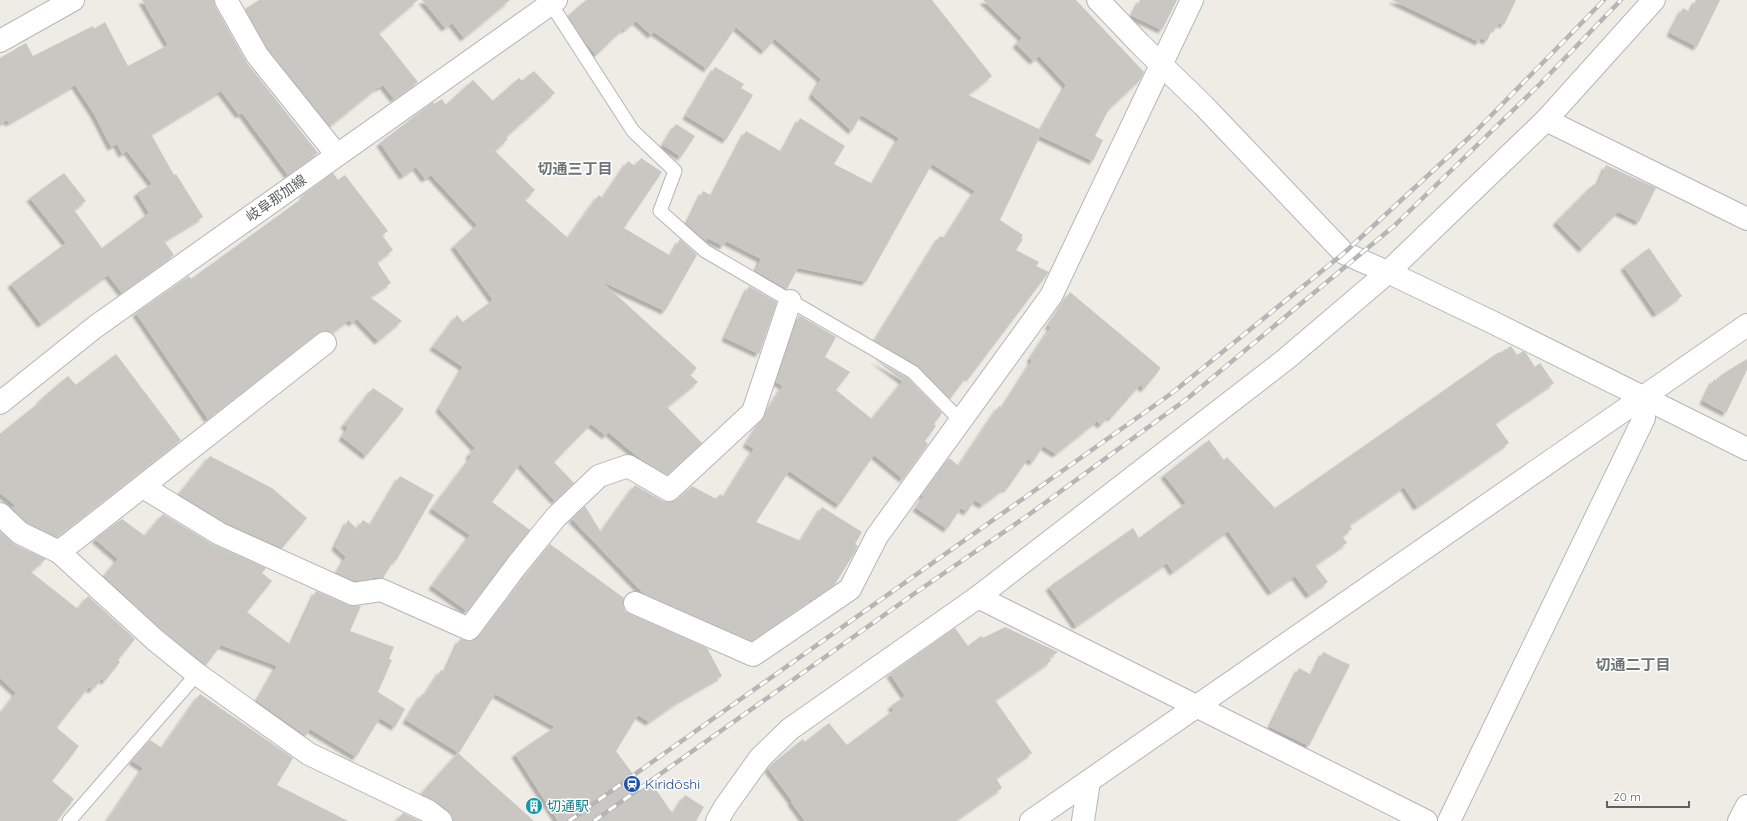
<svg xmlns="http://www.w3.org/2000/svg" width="1747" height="821" font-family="Quicksand,'Noto Sans JP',sans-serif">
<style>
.building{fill:#cac7c2;filter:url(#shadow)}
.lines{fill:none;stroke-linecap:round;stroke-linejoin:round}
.service-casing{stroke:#b3b6ba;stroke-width:15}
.minor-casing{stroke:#b3b6ba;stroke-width:24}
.tertiary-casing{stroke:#b3b6ba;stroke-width:24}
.secondary-casing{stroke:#b2b5b9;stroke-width:24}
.service{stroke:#fff;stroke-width:13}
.minor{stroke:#fff;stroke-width:22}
.tertiary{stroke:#fff;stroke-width:22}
.secondary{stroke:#fff;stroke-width:22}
.rail-casing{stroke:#b4b5b5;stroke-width:4.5}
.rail{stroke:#fff;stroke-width:3;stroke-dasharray:9;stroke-linecap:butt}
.labels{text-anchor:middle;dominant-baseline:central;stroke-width:3;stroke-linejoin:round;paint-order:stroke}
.street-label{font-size:14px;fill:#5d6165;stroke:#fff}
.transit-label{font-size:14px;fill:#164399;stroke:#fff;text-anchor:start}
.culture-label{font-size:14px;fill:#0d838f;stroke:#fff;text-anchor:start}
.neighbourhood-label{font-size:15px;font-weight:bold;fill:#6e7377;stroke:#fff}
</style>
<defs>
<filter id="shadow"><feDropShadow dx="-3.5" dy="3.5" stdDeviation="1" flood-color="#0004"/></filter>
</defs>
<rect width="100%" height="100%" fill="#efece6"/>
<g class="building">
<path d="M142,0H214L215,6L247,63L318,153L288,175L242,113L239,115L221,91L151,134L174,175L176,174L203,217L164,241L174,255L122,293L108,275L41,324L11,284L66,243L30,198L64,173L86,201L74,210L102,248L149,213L137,193L152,184L127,151L122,154L117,144L111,147L94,114L75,85L9,123L7,120L0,124V58L26,43L33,56L93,26L94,29L105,22L128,66L168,45Z"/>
<path d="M259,0H418L379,33L418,82L394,99L383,85L379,88L378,87L330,126L267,48L245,9Z"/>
<path d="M422,0H510L464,38L452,23L445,28Z"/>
<path d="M586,0H932L992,76L968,95L1041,130L1066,85L1039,56L1033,61L1016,44L1022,38L983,0H1076L1144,72L1140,80L1109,109L1095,136L1103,140L1093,161L1040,136L1000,220L1023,235L1021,238L1023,239L1016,250L1039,262L1036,266L1049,272L969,378L967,376L950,399L917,365L875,341L940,236L945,238L975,191L932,164L866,282L798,268L787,289L756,271L761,259L726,241L723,246L707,238L706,241L687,224L703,191L712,196L746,131L782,152L800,118L845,146L834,164L873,184L899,138L861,115L852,131L812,95L821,79L775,39L764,51L736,27L707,69L654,32L651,35L636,21L625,30L624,28L596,55L585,42L568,16Z"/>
<path d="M1140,0H1177L1162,30L1132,16Z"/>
<path d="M1392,0H1516L1504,25L1499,23L1496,29L1493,28L1487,41L1481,38L1479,42Z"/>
<path d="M1696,0H1720L1697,47L1670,33L1683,8L1690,12Z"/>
<path d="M715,67L744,84L741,88L753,95L726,140L686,116Z"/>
<path d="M534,71L555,93L506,137L508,139L495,151L535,190L525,200L568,238L599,195L603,198L628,161L635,166L641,158L662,172L624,228L671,256L680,239L697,255L665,311L601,281L697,368L690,375L698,382L667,407L702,443L667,475L638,457L608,432L606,436L591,424L554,462L574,483L555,501L520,464L492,502L530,530L467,611L432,586L470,535L432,509L471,457L469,455L475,448L439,409L463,367L433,347L457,315L463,322L493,300L454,246L477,225L431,175L425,179L416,167L403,176L380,143L433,102L434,104L442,99L446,105L473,80L493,101L519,78L522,81Z"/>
<path d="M676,124L695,136L681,157L663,145Z"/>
<path d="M1606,165L1656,188L1639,222L1618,212L1582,249L1556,222L1594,184L1597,187Z"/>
<path d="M333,173L338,180L345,175L388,231L382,235L393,250L377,262L391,283L370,297L402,321L378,341L357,319L352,323L349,320L332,333L324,331L318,333L208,419L136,313L189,276L191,279L304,197L303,195Z"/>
<path d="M1649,248L1682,296L1656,314L1624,267Z"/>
<path d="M749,286L777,302L759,354L725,338Z"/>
<path d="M1070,292L1161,368L1144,389L1140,385L1111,418L1109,416L1101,425L1097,421L1056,454L1043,446L1033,462L1028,459L1007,489L1005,488L982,505L975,500L967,512L961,508L947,529L916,508L924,496L922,495L949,458L959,466L999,406L1002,408L1032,361L1030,359L1051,327L1048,326Z"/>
<path d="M799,315L836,337L825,357L850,372L836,390L872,419L903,381L874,359L908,378L942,413L934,424L936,426L925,441L928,444L903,479L874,455L839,505L789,471L756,522L801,541L822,507L862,532L855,544L858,546L855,552L835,584L812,600L810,599L808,602L752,641L644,594L572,519L585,506L601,532L635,485L663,501L670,502L678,499L692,486L716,499L720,494L724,497L754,449L746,444L783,386L776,382Z"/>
<path d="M1511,346L1517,355L1523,351L1526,353L1535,367L1540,363L1554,383L1495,423L1509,443L1417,507L1404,487L1349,525L1352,529L1342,536L1347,543L1315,565L1328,582L1309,595L1295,576L1271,592L1228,531L1173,572L1167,563L1076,626L1049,587L1133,528L1139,538L1186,503L1164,475L1209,440L1224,460L1227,457L1275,508L1499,352L1500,353Z"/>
<path d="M116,354L181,440L57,537L27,523L12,508L15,505L0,493V434L41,401L40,400L68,376L76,385Z"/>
<path d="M1747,359V370L1726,413L1703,401L1714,379L1718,382L1721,375Z"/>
<path d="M373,388L404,409L366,456L342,437L348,428L344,425Z"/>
<path d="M210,456L272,488L307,518L282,548L226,523L179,494Z"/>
<path d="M400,476L434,495L396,561L394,560L383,578L373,577L372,579L355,581L337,573L346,557L335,547L348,520L357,529L363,520L371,525Z"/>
<path d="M163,514L214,545L266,568L262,573L272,581L247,612L291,645L316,591L348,605L361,606L350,631L394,647L389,659L392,660L378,692L405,709L395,727L380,718L356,757L310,729L306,736L257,701L277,666L221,645L206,665L163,631L104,576L118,559L95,539L122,519L145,536Z"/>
<path d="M0,531L14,544L46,559L31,572L78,609L88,596L135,639L118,660L120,662L105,681L102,679L92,690L89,687L57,727L59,728L58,729L79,746L52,781L74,799L57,821H0V714L16,693L0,678Z"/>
<path d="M550,544L624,598L623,605L625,611L630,614L707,648L722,676L679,701L649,722L638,715L616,751L644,789L652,784L673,814L685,795L704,807L696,821H558L515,754L555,727L495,694L459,753L406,720L422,694L425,695L441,670L445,672L460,639L470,641L479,636Z"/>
<path d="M1005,627L1058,652L1049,658L1051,661L995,700L1032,753L996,778L1002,788L955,821H805L791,802L792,801L768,769L770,766L803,739L805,742L829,723L847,745L894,710L891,706L905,696L890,674L955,628L968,646L981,636L983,638Z"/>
<path d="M1323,652L1350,665L1309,746L1270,727L1299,668L1312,675Z"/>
<path d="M200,694L293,758L277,785L348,821H107L143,768L132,761L150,740L162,748Z"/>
<path d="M458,753L534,821H453L452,816L449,811L435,801L421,794Z"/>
<path d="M403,813L420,821H396Z"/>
</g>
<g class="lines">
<g class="service-casing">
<g id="service">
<path d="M551,4L633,131L675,171L660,211L705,251L913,372L961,421"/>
<path d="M69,821L197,674"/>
</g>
</g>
<g class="minor-casing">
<g id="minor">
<path d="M226,0L257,55L337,155"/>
<path d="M1098,0L1140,44L1203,105L1344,253L1394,275L1496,324L1747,449"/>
<path d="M0,41L73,0"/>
<path d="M1546,120L1747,219"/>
<path d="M143,487L220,534L353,594L381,590L469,629L517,565L556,517L599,476L628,466L669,490L753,412L790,301"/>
<path d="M0,514L20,533L59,552L155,640L197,674L309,754L428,811L441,821"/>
<path d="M59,552L325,343"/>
<path d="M978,597L1426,821"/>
<path d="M635,603L753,655L850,589L877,536L1051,296L1192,0"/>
<path d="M717,821L725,807L760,758L790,729L978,597L1286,359L1387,273L1546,120L1654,0"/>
<path d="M1083,821L1089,781"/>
<path d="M1449,821L1644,418L1641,397"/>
<path d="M1739,821L1747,806"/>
</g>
</g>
<g class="tertiary-casing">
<path id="tertiary" d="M1031,821L1747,325"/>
</g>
<g class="secondary-casing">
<path id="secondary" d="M0,403L95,327L556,0"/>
</g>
<use href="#service" class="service"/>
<use href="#minor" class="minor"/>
<use href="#tertiary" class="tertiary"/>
<use href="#secondary" class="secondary"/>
<g class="rail-casing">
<g id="rail">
<path d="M569,821L1172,393L1344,253L1475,132L1604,0"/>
<path d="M594,821L918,591L1027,516L1188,398L1394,226L1540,84L1621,0"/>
</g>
</g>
<use href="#rail" class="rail"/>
</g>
<defs>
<g id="station-disc" transform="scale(0.9)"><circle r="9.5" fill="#1a4fb4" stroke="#fff"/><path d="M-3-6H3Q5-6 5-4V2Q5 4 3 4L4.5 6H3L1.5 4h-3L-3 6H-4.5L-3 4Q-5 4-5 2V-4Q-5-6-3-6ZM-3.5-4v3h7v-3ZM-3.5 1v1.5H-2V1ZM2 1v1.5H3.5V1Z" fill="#fff"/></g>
<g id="building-disc" transform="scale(0.9)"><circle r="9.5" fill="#0f9aa8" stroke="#fff"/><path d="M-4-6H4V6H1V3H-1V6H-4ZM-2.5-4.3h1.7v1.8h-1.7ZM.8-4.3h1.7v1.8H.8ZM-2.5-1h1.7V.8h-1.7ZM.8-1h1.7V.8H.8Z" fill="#fff"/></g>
</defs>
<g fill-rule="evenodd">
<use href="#station-disc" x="632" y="784"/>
<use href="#building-disc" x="534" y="806"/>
</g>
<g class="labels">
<g class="street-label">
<text transform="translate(276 198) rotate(-35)">岐阜那加線</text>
</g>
<g class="transit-label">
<text x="645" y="784">Kiridōshi</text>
</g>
<g class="culture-label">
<text x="547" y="806">切通駅</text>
</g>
<g class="neighbourhood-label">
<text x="575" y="168">切通三丁目</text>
<text x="1633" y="664">切通二丁目</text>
</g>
</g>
<path d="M1607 801v6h82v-6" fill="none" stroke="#5d6165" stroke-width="2"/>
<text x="1613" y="801" font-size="12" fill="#5d6165" stroke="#ffffff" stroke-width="3" paint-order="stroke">20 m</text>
</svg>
